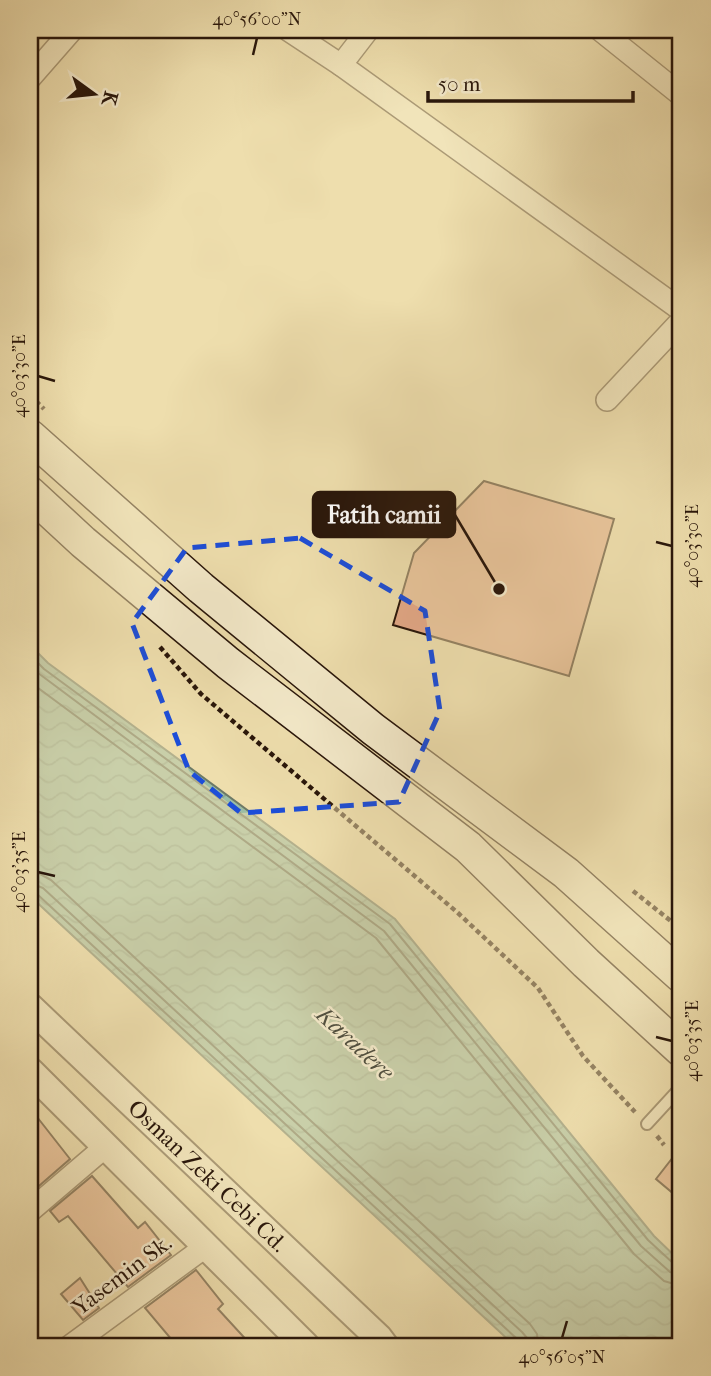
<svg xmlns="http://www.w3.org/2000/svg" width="711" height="1376" font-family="'IM FELL French Canon',serif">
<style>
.water{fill:url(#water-waves);stroke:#6d7a67;stroke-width:2}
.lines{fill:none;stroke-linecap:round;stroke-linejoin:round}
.shore{stroke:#626a58;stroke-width:2}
.building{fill:#e4a988;stroke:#29160a;stroke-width:2}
.service-casing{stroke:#5a4833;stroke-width:14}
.minor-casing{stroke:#5a4833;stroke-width:24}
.tertiary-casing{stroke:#5a4833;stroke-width:30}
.secondary-casing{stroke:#29160a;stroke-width:35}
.path{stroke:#29160a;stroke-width:4.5;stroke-dasharray:5 3.5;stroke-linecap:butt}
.service{stroke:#f4eaca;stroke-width:10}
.minor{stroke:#f4eaca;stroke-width:21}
.tertiary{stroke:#f4eaca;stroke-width:26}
.secondary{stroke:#f4eaca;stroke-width:32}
.marked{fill:none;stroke:#1d4ed8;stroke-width:5;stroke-dasharray:14 9;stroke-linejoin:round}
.ticks{fill:none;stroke:#29160a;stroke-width:2.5}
.labels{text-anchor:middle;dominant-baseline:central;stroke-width:5;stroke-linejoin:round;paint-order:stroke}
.street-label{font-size:23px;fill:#29160a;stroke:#f4eaca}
.water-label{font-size:24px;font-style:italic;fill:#515040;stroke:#f4eaca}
.leader{fill:none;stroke:#29160a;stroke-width:2.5}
.callout-dot{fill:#29160a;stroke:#f4eaca;stroke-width:2.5}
.callout{fill:#29160a;stroke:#29160a;stroke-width:2.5}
.callout-label{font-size:24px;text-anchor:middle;font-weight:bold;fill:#fff}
.neatline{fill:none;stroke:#29160a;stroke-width:2.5}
.ticks-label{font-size:18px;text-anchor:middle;fill:#29160a}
</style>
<defs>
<pattern id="water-waves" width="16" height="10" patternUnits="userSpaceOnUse" patternTransform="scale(1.75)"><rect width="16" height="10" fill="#9bbda5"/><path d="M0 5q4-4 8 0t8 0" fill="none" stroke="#86a28d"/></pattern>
</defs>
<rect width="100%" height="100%" fill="#eedead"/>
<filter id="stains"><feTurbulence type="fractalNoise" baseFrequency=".00286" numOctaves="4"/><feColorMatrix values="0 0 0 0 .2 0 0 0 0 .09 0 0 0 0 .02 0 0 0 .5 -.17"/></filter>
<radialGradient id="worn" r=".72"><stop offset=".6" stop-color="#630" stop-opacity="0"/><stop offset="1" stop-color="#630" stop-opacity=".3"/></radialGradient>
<path class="water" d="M30,645L48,663L395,919L654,1236L681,1262V1346H515L30,896Z"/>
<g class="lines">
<g class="shore">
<path d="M30,655L44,669L390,924L648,1240L674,1264L681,1266"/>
<path d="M30,667L384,931L641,1246L670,1272L681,1275"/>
<path d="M30,682L376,938L634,1254L664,1281L681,1286"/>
<path d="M30,872L40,874L51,880L530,1324L537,1334L538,1346"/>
<path d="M30,883L43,888L522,1332L527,1338L528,1346"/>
<path d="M30,892L37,894L516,1338L519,1346"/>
</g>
</g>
<g class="building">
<path d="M484,481L614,519L569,676L393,625L414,553Z"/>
<path d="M30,1108L70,1159L32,1192L30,1189Z"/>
<path d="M681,1147V1200L656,1179Z"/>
<path d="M92,1176L138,1228L145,1222L171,1255L128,1287L68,1216L59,1222L50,1211Z"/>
<path d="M196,1270L223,1304L218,1309L252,1346H177L145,1308Z"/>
<path d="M80,1278L99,1308L83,1320L61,1294Z"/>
</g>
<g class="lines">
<g class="service-casing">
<path id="service" d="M647,1124L681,1087"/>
</g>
<g class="minor-casing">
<g id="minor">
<path d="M288,30L341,65L681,310"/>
<path d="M600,30L681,95"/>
<path d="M341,65L368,30"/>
<path d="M30,78L72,30"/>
<path d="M607,400L681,321"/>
<path d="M30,1211L105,1147"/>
<path d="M70,1346L205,1247"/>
</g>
</g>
<g class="tertiary-casing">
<g id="tertiary">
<path id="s1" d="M30,1007L379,1338L385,1346"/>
<path d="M30,1071L306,1346"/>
</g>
</g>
<g class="secondary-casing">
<g id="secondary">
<path d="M30,436L201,588L373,729L566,873L681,976"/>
<path d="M30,493L83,542L228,663L468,847L586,963L681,1050"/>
</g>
</g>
<g class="path">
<path d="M30,395L44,409"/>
<path d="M160,647L201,694L458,913L538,988L583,1056L635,1112"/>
<path d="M633,891L681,929"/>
<path d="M657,1136L664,1145"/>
</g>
<use href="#service" class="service"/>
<use href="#minor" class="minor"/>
<use href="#tertiary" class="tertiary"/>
<use href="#secondary" class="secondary"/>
</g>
<path d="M0 0H711V1376H0ZM300,538L425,611L440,711L399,802L241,813L189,771L132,623L187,548Z" fill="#eedead" fill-opacity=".55" fill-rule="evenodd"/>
<path class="marked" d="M300,538L425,611L440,711L399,802L241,813L189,771L132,623L187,548Z"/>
<path class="ticks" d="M253,55L257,38M38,376L55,381M656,542L672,546M38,872L55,876M656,1037L672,1041M562,1338L567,1321"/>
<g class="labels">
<g class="street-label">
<text stroke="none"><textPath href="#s1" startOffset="245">Osman Zeki Cebi Cd.</textPath></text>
<text transform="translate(122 1275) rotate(-37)">Yasemin Sk.</text>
</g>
<g class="water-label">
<text transform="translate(355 1043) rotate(43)">Karadere</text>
</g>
</g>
<path class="leader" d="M499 589L455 515"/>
<circle class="callout-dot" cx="499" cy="589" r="7"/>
<rect class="callout" x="313" y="492" width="142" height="45" rx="7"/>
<g class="callout-label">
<text x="384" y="523">Fatih camii</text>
</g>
<rect width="711" height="1376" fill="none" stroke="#eedead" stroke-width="77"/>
<g transform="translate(94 94) rotate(105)" stroke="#f4eaca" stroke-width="5" paint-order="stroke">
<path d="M0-5L12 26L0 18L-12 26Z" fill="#29160a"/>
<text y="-10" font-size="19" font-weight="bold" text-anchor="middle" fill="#29160a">K</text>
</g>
<path d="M428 91v10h205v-10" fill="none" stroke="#29160a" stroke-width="3.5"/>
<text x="438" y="91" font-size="21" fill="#29160a" stroke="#f4eaca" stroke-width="5" paint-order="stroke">50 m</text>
<rect x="38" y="38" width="634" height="1300" class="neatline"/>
<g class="ticks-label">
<text x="257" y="25">40°56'00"N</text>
<text transform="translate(19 376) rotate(-90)" y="6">40°03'30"E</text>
<text transform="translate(692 546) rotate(-90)" y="6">40°03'30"E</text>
<text transform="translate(19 872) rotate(-90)" y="6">40°03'35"E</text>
<text transform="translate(692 1041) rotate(-90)" y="6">40°03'35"E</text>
<text x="562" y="1363">40°56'05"N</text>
</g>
<rect width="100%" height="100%" filter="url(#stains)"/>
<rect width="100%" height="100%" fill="url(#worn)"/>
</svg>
